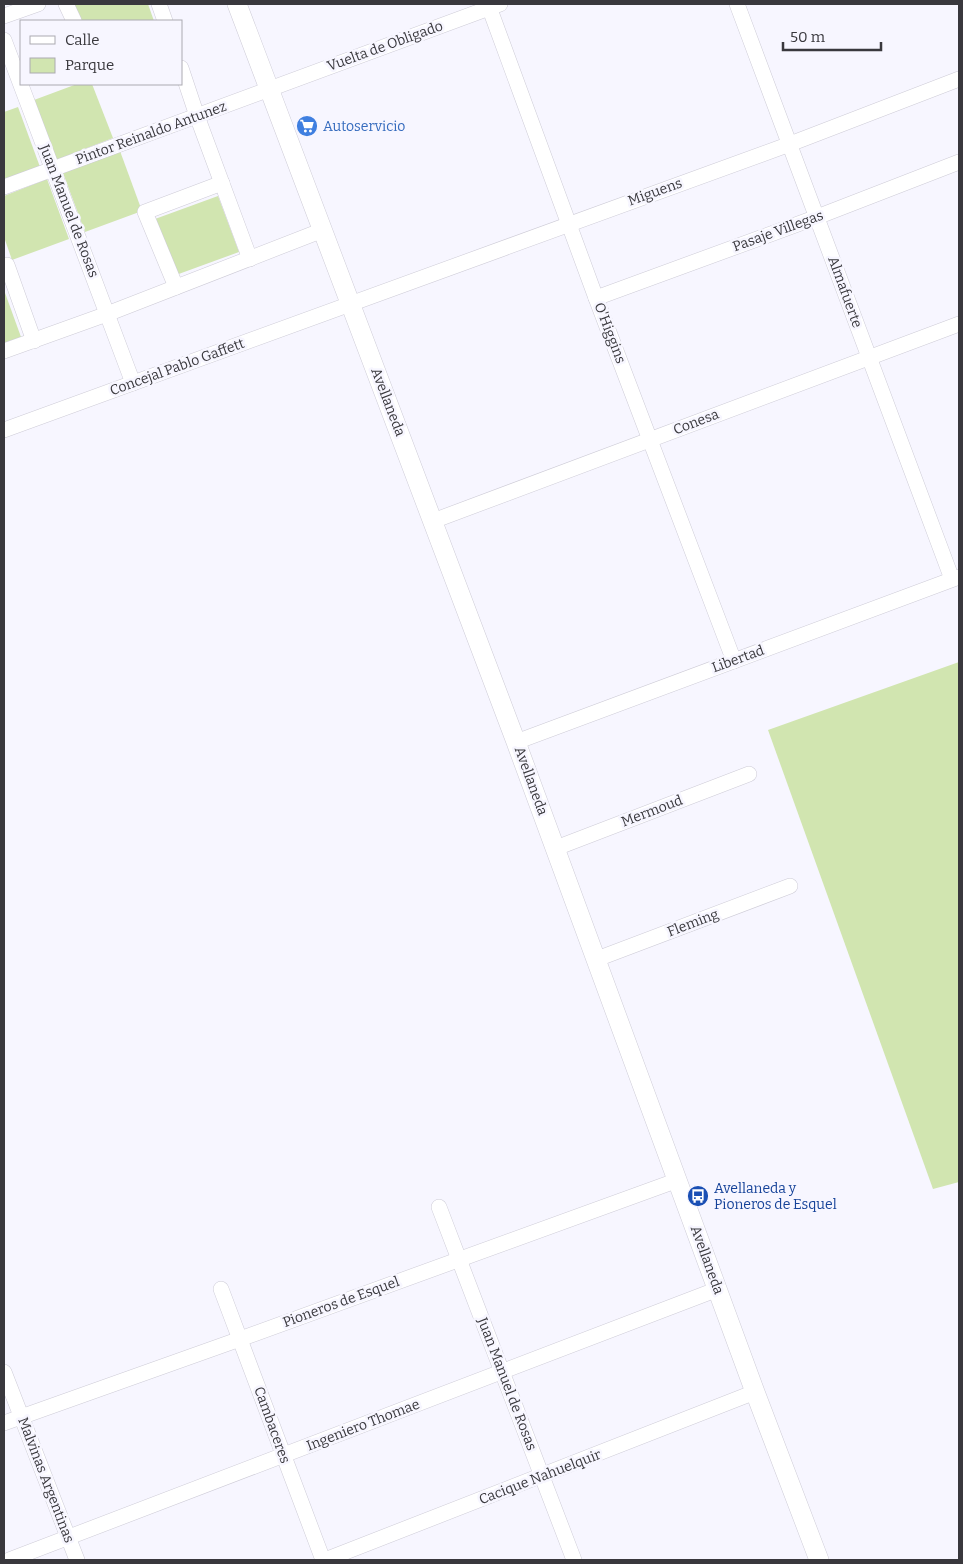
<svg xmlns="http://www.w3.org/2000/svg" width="963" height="1564" font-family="Bitter,serif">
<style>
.green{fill:#d1e5b0}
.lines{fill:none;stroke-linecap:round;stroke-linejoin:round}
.minor-casing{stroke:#ceccd7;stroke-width:16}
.tertiary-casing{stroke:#ceccd7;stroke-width:20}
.minor{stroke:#fff;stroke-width:15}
.tertiary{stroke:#fff;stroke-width:19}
.labels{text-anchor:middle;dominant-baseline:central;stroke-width:5;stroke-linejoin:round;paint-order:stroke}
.street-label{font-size:14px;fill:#39383d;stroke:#f7f6ff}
.shop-label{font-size:14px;fill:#366cbe;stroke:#f7f6ff;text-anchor:start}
.transit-label{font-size:14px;fill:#164399;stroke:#f7f6ff;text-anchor:start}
</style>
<rect width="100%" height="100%" fill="#f7f6ff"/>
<g class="green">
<path d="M72,4H148L154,21H79Z"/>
<path d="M77,84H92L113,138L56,160L34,100Z"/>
<path d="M18,107L40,167L4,180V112Z"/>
<path d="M120,151L142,211L85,232L63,173Z"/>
<path d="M47,179L69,239L12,260L4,237V196Z"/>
<path d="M218,196L239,252L176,275L155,219Z"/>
<path d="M4,290L21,337L4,343Z"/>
<path d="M959,662V1182L933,1189L768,730Z"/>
</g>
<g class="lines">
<g class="minor-casing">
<g id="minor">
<path d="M66,4L74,21"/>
<path d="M159,4L165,21"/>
<path d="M488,4L596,298L734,661"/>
<path d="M737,4L952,579"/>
<path d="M4,16L38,4"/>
<path d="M4,40L133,383"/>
<path d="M181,68L197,116L250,259"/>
<path d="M4,187L500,4"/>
<path d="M4,266L7,265L34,341"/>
<path d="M176,287L145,212L222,183"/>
<path d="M596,298L817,217L959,162"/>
<path d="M4,351L107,314L323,230"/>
<path d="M4,430L790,144L959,79"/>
<path d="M433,521L959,324"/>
<path d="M516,742L959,577"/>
<path d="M556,848L749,774"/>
<path d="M597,959L790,886"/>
<path d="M439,1207L574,1560"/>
<path d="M221,1289L323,1560"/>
<path d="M4,1372L77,1560"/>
<path d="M4,1423L240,1339L678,1180"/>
<path d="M9,1560L718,1289"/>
<path d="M325,1560L755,1392"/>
</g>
</g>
<g class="tertiary-casing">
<path id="tertiary" d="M237,4L516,742L755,1392L819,1560"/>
</g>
<use href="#minor" class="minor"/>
<use href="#tertiary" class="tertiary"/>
</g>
<defs>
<g id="supermarket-disc" transform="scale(1.125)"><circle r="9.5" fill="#3f7fe0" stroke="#f7f6ff"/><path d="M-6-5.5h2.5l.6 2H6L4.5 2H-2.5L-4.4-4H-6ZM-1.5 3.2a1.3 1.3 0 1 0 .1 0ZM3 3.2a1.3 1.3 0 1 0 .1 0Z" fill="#fff"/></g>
<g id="bus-disc" transform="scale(1.125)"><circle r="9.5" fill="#1a4fb4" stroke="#f7f6ff"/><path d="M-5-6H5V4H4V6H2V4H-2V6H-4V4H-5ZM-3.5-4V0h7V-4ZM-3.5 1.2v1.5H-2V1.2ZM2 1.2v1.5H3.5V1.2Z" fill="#fff"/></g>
</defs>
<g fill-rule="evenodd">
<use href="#supermarket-disc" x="307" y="126"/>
<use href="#bus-disc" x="698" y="1196"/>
</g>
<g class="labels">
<g class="street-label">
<text transform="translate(385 46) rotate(-20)">Vuelta de Obligado</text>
<text transform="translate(151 133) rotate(-20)">Pintor Reinaldo Antunez</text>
<text transform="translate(655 192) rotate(-20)">Miguens</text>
<text transform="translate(69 211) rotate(69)">Juan Manuel de Rosas</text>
<text transform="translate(778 231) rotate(-20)">Pasaje Villegas</text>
<text transform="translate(845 292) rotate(70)">Almafuerte</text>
<text transform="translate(610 333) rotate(69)">O'Higgins</text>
<text transform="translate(177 367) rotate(-20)">Concejal Pablo Gaffett</text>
<text transform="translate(388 402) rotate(69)">Avellaneda</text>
<text transform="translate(696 422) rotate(-21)">Conesa</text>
<text transform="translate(738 659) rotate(-20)">Libertad</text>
<text transform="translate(531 781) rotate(70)">Avellaneda</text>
<text transform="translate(652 811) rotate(-21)">Mermoud</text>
<text transform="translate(693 923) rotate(-21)">Fleming</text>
<text transform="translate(707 1260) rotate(70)">Avellaneda</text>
<text transform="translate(341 1302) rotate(-20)">Pioneros de Esquel</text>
<text transform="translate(507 1384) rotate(69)">Juan Manuel de Rosas</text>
<text transform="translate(272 1425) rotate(70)">Cambaceres</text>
<text transform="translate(363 1425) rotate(-21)">Ingeniero Thomae</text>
<text transform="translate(540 1477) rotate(-21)">Cacique Nahuelquir</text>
<text transform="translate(46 1480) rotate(69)">Malvinas Argentinas</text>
</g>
<g class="shop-label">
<text x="323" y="126">Autoservicio</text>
</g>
<g class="transit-label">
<text x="714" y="1188">Avellaneda y<tspan x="714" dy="16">Pioneros de Esquel</tspan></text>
</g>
</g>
<rect width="963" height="1564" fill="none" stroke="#39383d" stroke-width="10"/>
<rect x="20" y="20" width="162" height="65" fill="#f7f6ff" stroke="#abaab1"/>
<rect x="30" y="36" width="25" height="8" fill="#ffffff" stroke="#abaab1"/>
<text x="65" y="45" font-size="15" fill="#39383d">Calle</text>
<rect x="30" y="58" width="25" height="15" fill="#d1e5b0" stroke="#abaab1"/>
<text x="65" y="70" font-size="15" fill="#39383d">Parque</text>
<path d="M783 42v8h98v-8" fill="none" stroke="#39383d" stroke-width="2.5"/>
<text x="790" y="42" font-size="15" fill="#39383d" stroke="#f7f6ff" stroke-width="4" paint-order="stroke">50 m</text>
</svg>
